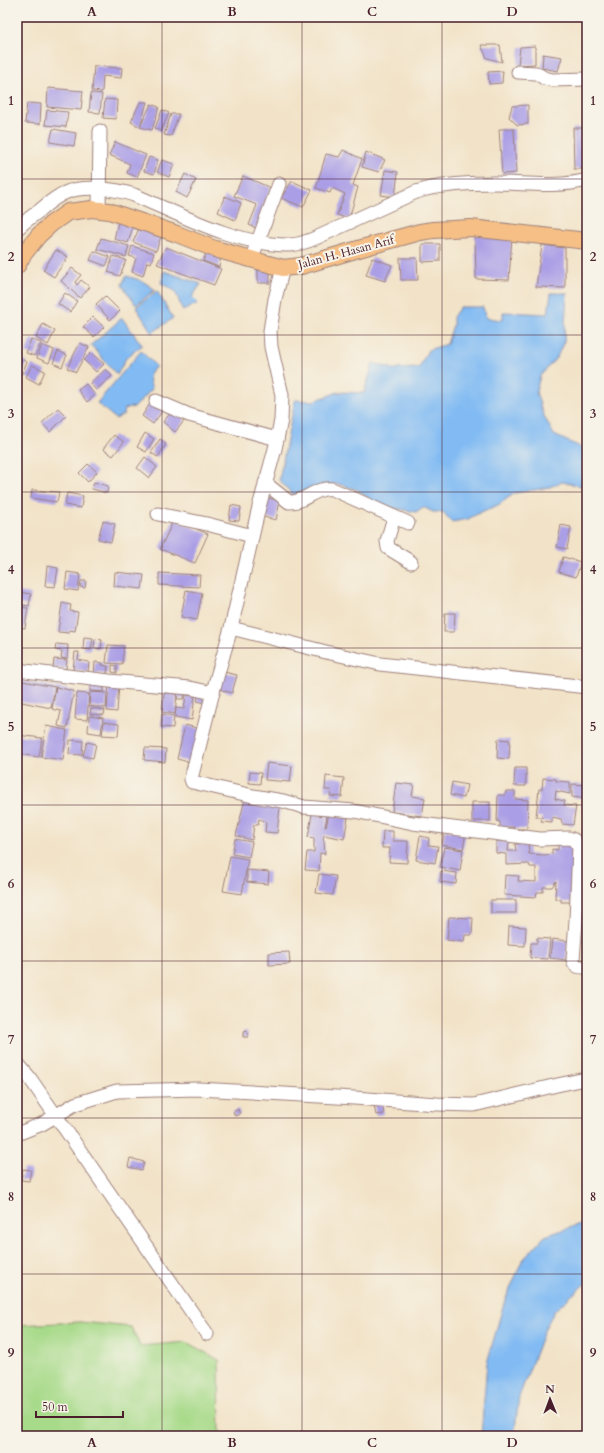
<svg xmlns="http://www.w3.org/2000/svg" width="604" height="1453" font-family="Cardo,serif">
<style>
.green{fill:#a7da89;stroke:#787c5a}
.water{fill:#82bbf3;stroke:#666d8f}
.building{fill:#aa9ee6}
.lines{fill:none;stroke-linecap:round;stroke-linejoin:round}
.minor-casing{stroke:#9e817a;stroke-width:15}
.major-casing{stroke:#9e817a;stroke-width:18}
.minor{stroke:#fff;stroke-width:13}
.major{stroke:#f5bf86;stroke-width:16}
.grid{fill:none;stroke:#4a1f2b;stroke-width:1;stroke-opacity:0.55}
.labels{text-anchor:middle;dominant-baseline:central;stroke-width:4;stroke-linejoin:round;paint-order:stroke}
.street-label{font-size:12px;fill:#4a1f2b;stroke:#f7f3e8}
.neatline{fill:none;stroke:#4a1f2b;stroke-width:1.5}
.grid-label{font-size:13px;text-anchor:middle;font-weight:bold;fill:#4a1f2b}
</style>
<rect width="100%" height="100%" fill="#f7f3e8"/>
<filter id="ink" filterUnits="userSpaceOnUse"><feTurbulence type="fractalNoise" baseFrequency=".025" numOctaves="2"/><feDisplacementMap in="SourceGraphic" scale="8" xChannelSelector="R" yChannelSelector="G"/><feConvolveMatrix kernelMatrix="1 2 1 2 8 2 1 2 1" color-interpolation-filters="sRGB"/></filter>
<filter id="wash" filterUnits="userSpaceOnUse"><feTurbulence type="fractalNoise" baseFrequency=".012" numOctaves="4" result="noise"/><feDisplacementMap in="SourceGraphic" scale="16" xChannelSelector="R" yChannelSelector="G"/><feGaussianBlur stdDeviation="0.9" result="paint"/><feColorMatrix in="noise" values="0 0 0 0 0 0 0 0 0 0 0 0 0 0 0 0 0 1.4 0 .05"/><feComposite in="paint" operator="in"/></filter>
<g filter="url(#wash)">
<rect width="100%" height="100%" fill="#f2e3c8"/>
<path class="green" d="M80,1322L131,1327L140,1346L186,1342L219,1360L220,1436H17V1325Z"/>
<g class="water">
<path d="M164,271L201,284L192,297L198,303L183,311L175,291L161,283Z"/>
<path d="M126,276C138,279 146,282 155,290L136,305L122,285Z"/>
<path d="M157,291L173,318L152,333L136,307Z"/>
<path d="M551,293H567L564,341L557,357L540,376L536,392L543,414L554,435L587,450V487L562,482L547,488L515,493L498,505L481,512L468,519L452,522L443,512H433L423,507L416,512L387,507L369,499L358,490L338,484L318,487L296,498L279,480L295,400L314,401L338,392L364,393L373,363L393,369L419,368L428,350L447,344L453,325V317L460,307H483L486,318L503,320V312L548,314Z"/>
<path d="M122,318L142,345L126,358L117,375L91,345Z"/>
<path d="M141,351L156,366C148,376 148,376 152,389L134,408L130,407L125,409L124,414L116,419L97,403Z"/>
<path d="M587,1224V1282L555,1310L545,1328L519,1397L514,1436H481L487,1363L504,1303L522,1261L545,1236L577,1225Z"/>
</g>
<g id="blocks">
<g class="building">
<path d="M481,45H500L502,62L487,58Z"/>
<path d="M535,46V64L518,65L520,47Z"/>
<path d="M543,54L562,57L558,71L542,68Z"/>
<path d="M94,66L122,68L121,78L103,76L102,92L92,91Z"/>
<path d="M503,71L502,83L489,84L488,72Z"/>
<path d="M48,88L83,91L81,110L47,107Z"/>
<path d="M91,93L102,94L100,113L89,112Z"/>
<path d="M105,99L117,100L116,119L103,118Z"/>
<path d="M140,102H147L140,127L131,122Z"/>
<path d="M27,103L41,104L40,124L25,123Z"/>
<path d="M151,104L159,107L152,130L140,127Z"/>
<path d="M528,105V124L517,125L509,117L512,106Z"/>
<path d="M47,110L68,112L66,127L45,125Z"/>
<path d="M162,110L169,113L161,132L155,128Z"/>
<path d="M171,114H179L171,136L164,135Z"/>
<path d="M573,128H587V169H574Z"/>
<path d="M53,129L76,133L74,146L50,142Z"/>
<path d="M499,129H514L516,173L502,174Z"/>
<path d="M115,142L146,155L137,177L127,173L130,164L109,155Z"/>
<path d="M343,150L362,159L353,185L358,187L349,219L337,215L345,194L332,188L330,193L316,188L326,154L339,157Z"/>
<path d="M366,152L385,160L379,172L362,167Z"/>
<path d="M149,157L158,160L154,174L144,171Z"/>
<path d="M162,160L174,164L169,177L157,172Z"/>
<path d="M385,170L398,172L395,197L381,195Z"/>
<path d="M185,174L196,180L187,198L176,192Z"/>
<path d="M243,176L271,188L263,207L267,210L260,230L249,225L257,205L234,196Z"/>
<path d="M292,181L312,190L303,207L281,198Z"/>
<path d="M225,196L241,203L235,220L218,212Z"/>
<path d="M118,222L133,226L128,243L114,239Z"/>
<path d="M140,226L162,234L156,251L133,242Z"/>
<path d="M475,234L512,236L509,280L476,279Z"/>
<path d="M101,238L129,246L126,257L97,249Z"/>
<path d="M422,244H440V261L422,262Z"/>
<path d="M542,245L565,248V288L536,287Z"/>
<path d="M132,246L154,253L151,263L147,262L143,276L132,272L136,258L129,256Z"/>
<path d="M166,247L221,269L214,285L157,264Z"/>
<path d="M56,250L68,257L54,277L43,270Z"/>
<path d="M94,251L110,257L106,266L90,260Z"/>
<path d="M207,251L221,256L219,267L203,261Z"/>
<path d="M113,256L126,260L120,276L108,272Z"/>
<path d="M372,258L392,265L385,281L366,275Z"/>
<path d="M400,258H417L418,280H401Z"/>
<path d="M72,268L81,275L75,282L77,285L81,280L90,287L80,298L61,281Z"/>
<rect x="258" y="270" width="12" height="13"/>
<path d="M65,293L77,301L70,312L58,304Z"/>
<path d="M105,296L120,311L110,320L96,304Z"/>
<path d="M93,317L104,327L94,337L83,327Z"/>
<path d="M43,324L55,331L48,345L36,338Z"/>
<path d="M31,339L41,343L35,356L26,353Z"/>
<path d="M80,343L89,347L76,372L67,368Z"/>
<path d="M42,345L54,350L49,363L37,358Z"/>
<path d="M58,351L67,355L62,367L53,363Z"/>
<path d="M91,353L104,364L96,372L84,360Z"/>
<path d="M17,357L27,362L21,375L17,373Z"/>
<path d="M32,365L45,371L39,384L26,377Z"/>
<path d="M106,369L112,376L96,390L90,383Z"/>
<path d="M86,384L95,395L87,402L78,390Z"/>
<path d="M151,402L163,410L153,424L142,416Z"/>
<path d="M58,408L66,416L50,432L42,423Z"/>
<path d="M173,410L185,420L175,432L163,422Z"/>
<path d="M145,433L154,439L146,452L137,447Z"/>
<path d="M114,435L124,442L113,456L103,449Z"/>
<path d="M160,439L166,444L158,457L151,453Z"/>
<path d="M145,457L157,467L149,478L137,468Z"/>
<path d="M88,464L97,472L88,482L79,473Z"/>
<path d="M94,482L108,486L107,493L92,489Z"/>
<path d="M32,490L59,492L57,502L31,498Z"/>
<path d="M67,493L83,496L81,508L65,505Z"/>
<path d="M265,497L280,501L276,520L260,516Z"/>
<path d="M231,505L241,507L239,521L229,520Z"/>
<path d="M174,519L208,534L195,563L160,549Z"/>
<path d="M103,521L115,524L111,542L98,539Z"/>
<path d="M561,525L571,527L567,549L557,547Z"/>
<path d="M563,557L581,562L576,577L559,572Z"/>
<path d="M47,566L58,568L55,587L45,586Z"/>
<path d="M67,572L80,574L78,591L65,589Z"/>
<path d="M115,572L144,575L142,589L114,586Z"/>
<path d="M159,573L200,575L199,587L159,585Z"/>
<path d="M81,581H86L85,588L80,587Z"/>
<path d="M186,590L202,593L197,620L181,617Z"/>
<path d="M18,592L31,594L29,606L17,604Z"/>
<path d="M62,603L71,605L70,611L78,612L75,631L69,630V633L58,632Z"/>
<path d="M17,607L28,608L25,628L17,627Z"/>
<path d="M445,613H455L454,632H444Z"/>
<path d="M84,637L93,638L91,650L83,649Z"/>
<path d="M95,639L102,640L101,649L94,648Z"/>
<path d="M17,641L22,642L21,658H17Z"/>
<path d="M56,644L68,645L67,659L61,658L62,651L55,650Z"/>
<path d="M108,645L124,646L122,664L106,663Z"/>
<path d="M75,652H79L78,660L89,662L88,672L73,670Z"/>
<path d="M54,659L67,660L66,669L53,668Z"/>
<path d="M95,662L103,663L102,665L108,666L107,674L94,673Z"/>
<path d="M112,665L117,666V673L112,672Z"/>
<path d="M224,672L237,675L232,693L219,689Z"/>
<path d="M17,680L55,687L51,708L17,701Z"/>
<path d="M90,681L104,682V692L90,691Z"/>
<path d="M109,684H119L117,712L107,711Z"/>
<path d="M56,687L74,691L67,728L58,726L61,711L52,709Z"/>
<path d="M178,688H185L184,699H177Z"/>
<path d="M90,692L107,693L106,708L89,706Z"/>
<path d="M199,692L210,694L208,704L197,701Z"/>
<path d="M77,693L89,694L87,720L75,719Z"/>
<path d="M164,693L177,694L175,714L162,712Z"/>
<path d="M186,695L195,696L192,720L175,717L176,708L184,709Z"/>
<path d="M91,708L105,710L104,715L90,714Z"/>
<path d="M162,714L174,716L173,728L161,727Z"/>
<path d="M89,716L103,718L101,734L88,732Z"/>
<path d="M104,722L119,724L118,736L102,735Z"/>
<path d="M185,725L201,729L193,763L177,759Z"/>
<path d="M46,726L67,730L63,760L41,757Z"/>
<path d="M17,735L42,738L39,757L17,754Z"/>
<path d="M498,739L510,740L509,759L497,758Z"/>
<path d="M70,740L83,741L82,755L69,754Z"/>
<path d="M87,742L96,744L93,758L83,756Z"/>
<path d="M145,748L166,749L165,762L144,760Z"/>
<path d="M267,763L292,766L290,782L265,780Z"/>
<path d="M515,768H526V786H514Z"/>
<path d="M250,772L261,773L260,784L249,783Z"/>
<path d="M326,776L344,778L342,797L330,796L331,790H325Z"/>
<path d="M543,778L556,779V781L570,782V794L556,791L555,799L565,801L564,805L576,806L573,825L562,824L561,819L552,817V822L541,821L542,817H536L539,789H542Z"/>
<path d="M452,782L467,785L464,798L450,795Z"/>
<path d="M396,783L414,785L412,796L425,798L422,816L392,812Z"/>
<path d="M572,784L587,785V799L572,797Z"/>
<path d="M506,791H515V799L528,800L527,829H513L514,827H508V828H500V822L497,821L498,795H505Z"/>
<path d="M245,799L280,807L277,833L265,832L266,822L259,819L258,825H254L252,840L236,836Z"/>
<rect x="472" y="802" width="18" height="19"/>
<path d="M312,814L327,816L325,827H326L329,814L348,818L344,839L324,835L323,840H324L325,854L320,853L319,871L305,870L307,852H314V838L308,837Z"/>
<path d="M445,830L466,833L463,849L442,845Z"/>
<path d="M383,831H393V841H408L407,863L389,862L390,848H382Z"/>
<path d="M420,836L429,838L428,845L438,846L435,863L416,860Z"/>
<path d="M235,839L252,842L249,857L232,854Z"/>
<path d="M496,841L509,842L508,851H516L515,844L528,843L529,854L545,855L552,854V849L558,850V843H573L572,902H561V899H555L556,881L552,887H543V892H537L536,897L504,895L505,875L519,876L518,881L536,882V867H530L529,864L506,865V854L496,853Z"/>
<path d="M444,847L463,850L460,871L440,867Z"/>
<path d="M230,856L248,859L242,894L223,891Z"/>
<path d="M247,870L269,872L268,884L247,882Z"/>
<path d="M441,871L457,873L456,884L440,882Z"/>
<path d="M319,874L336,876L333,895L316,893Z"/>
<path d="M586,894H587V917H584Z"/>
<rect x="491" y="900" width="25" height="13"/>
<path d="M449,917L473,918L472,935H465L464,942L447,940Z"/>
<path d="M509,926L526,927L525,946L508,945Z"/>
<path d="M537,938L550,939L548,959L530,958L531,943H537Z"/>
<path d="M552,939L568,941L566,960L550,958Z"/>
<path d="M289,952L290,964L269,965V953Z"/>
<path d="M247,1031L248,1037H243V1032Z"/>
<path d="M382,1103L384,1114L376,1115L374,1105Z"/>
<path d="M238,1109L240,1114L235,1116L233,1112Z"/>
<path d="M130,1158L144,1162L142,1170L128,1167Z"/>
<path d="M23,1169L31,1170L29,1181L21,1180Z"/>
</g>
</g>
</g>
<g filter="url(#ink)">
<use href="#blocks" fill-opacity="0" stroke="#9e817a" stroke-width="1"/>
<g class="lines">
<g class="minor-casing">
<g id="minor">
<path d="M518,72L536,73L544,78L553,80L587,79"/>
<path d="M99,209L100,131"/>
<path d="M17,229C24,222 31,217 39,211C47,204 56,196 67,192C85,185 116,189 134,195C181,215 237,245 289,245C299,245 309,241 318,237L416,192C440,184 470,183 495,183C526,183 556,188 587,180"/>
<path d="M251,260L279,184"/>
<path d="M283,268L275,299L270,331L271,347L282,395L281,420L275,449L259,507L231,628L215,684L191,779L192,782L253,796L283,801L304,807L354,811L413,823L540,839L569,838L574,840L579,847L576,920L573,960C575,968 580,967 587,967"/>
<path d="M156,401L189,415L277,439"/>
<path d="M265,483L289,502C305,503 314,487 332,489L408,523"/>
<path d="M158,514L207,524L252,536"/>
<path d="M394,517L387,541L388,548L411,562"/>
<path d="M231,628L326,652L380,664L587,687"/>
<path d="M17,670L109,681L190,688L213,693"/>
<path d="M17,1063L29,1077L207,1334"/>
<path d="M17,1134L42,1124L75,1104L117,1091L199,1089L354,1098L437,1104L474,1105L557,1085L581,1080L587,1081"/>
</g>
</g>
<g class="major-casing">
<path id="major" d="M17,266L23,255L39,235L51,224L68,212L92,209L109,211L177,234L215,249L283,268L301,266L362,248L420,232L433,230L471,228L587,241"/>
</g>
<use href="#minor" class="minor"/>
<use href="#major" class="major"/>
</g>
</g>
<path class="grid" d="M162,17V1436M302,17V1436M442,17V1436M17,179H587M17,335H587M17,492H587M17,648H587M17,805H587M17,961H587M17,1118H587M17,1274H587"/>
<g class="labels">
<g class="street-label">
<text transform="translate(346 252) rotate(-15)">Jalan H. Hasan Arif</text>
</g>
</g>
<rect width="604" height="1453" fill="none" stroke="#f7f3e8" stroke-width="44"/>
<g transform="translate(550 1399) rotate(359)" stroke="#f7f3e8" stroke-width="3" paint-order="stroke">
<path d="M0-3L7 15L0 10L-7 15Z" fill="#4a1f2b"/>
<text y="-6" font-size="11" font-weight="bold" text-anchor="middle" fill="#4a1f2b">N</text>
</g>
<path d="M36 1411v6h87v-6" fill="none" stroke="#4a1f2b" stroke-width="2"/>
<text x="42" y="1411" font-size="12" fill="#4a1f2b" stroke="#f7f3e8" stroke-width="3" paint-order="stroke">50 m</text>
<rect x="22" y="22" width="560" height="1409" class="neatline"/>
<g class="grid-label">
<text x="92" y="16">A</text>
<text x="232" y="16">B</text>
<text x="372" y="16">C</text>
<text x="512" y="16">D</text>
<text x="11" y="105">1</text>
<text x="593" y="105">1</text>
<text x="11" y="261">2</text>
<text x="593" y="261">2</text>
<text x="11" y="418">3</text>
<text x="593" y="418">3</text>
<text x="11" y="574">4</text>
<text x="593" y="574">4</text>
<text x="11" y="731">5</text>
<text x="593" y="731">5</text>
<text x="11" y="888">6</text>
<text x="593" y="888">6</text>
<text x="11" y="1044">7</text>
<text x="593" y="1044">7</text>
<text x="11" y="1201">8</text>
<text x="593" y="1201">8</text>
<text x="11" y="1357">9</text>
<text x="593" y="1357">9</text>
<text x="92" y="1447">A</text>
<text x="232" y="1447">B</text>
<text x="372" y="1447">C</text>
<text x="512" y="1447">D</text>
</g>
</svg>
